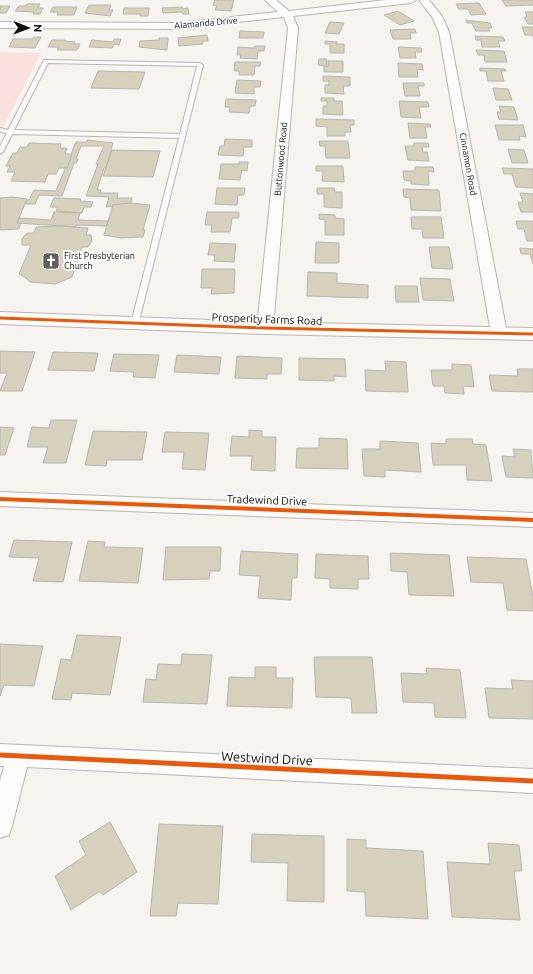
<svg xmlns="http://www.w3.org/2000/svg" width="533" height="974" font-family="Ubuntu,sans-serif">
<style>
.green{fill:#fbe1df}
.building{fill:#d5d1bc;stroke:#b8b6b2}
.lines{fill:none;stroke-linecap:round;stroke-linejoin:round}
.service-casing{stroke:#b8b5b1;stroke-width:2}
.minor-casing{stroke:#b8b5b1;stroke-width:2}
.tertiary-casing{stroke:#b8b5b1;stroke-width:2}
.service{fill:#fefdfc;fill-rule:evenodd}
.minor{fill:#fefdfc;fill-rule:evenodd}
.tertiary{fill:#fefdfc;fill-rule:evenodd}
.cycleway-far2-casing{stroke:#fff;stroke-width:5}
.cycleway-far1-casing{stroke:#fff;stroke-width:6}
.cycleway-casing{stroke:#fff;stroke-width:8}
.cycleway-far2{stroke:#e8590c;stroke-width:3}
.cycleway-far1{stroke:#e8590c;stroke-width:4}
.cycleway{stroke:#e8590c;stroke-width:5}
.labels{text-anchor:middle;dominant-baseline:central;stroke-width:4;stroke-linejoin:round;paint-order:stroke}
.far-street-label{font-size:9px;fill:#0f0d0a;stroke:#fff}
.far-poi-label{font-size:9px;fill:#0f0d0a;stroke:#fff;text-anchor:start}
.street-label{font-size:11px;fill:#0f0d0a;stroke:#fff}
.near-street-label{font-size:13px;fill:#0f0d0a;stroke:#fff}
</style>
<rect width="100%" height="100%" fill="#f7f3ee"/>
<path class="green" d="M0,52L41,53L0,133Z"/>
<g class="building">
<path d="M215,0H234L231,11L215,10L217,6L213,5Z"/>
<path d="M502,0H529L533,1V5L506,6Z"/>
<path d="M479,3L486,14L471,15L468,9H459L456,4Z"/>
<path d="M27,4H40L38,8H43L40,14H33L34,12L15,11L19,6H25Z"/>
<path d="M89,5H111L109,10H113L110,16L85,13Z"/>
<path d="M0,6H10L6,13H0Z"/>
<path d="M53,7H77L74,15H57L58,12H50Z"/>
<path d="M182,7L183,9L188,8L189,14H183L182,12L163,13L162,8Z"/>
<path d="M124,8H149L148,16H140L141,14H123Z"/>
<path d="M398,11L414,21L400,25L384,15Z"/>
<path d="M525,12H533V24H528L524,17H527Z"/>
<path d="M466,20L490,23L492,28H488L490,31H476L472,23H467Z"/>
<path d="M330,22L344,23L339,34L325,33Z"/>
<path d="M522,27H533V37L532,35H525Z"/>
<path d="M415,29L416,33H410L411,39H393L390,30Z"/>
<path d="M240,31L264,32L263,38H239Z"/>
<path d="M207,35L208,41H203V44L179,46L178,38Z"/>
<path d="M475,36L503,37L505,41H498L500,47H482L481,40H476Z"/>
<path d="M34,37H41L35,48L9,47L13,39H33Z"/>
<path d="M159,38H168L167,50L139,47L140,41L159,40Z"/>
<path d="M114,39H121L119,45L114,44L112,48L89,47L92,40L113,42Z"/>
<path d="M52,40H65V41L75,42L74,44H80L77,50H57L59,47H48Z"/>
<path d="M325,41L337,42V44H344V53H330V44H325Z"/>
<path d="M255,46H265L264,51H258L257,59L240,58L241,55H237L238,47L254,48Z"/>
<path d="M398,47L421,48L422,52H415L416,58H400Z"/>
<path d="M476,50L504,51L507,62H485L484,55H478Z"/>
<path d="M319,59H327L326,66L318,65Z"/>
<path d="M328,61H343V72H324V66H328Z"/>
<path d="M235,62H261L260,66H255L254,75H239V71H234Z"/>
<path d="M398,63L422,64L423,70L417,69L418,77H399Z"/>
<path d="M480,68L505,69L506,71H501L504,81H488L486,71H480Z"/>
<path d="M98,71L145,72L139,89L91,88Z"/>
<path d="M323,76L350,77V86H343L344,94L325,93V85H329V81H323Z"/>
<path d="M237,80L261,81L260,87H254V94L235,93Z"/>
<path d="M403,83H424V86H418L420,96H405Z"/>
<path d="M493,88L508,89L512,100H496Z"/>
<path d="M321,98H334V101H342L343,115L323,114V106H327V101H321Z"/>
<path d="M226,99L256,100L255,106H250L249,113L229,112L230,107H225Z"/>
<path d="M399,101L428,102L429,107H419L421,118L401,117Z"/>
<path d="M499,106L514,107L518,120L499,119L497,112H501Z"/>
<path d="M316,119L354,120V125H350L351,132H345V136H327V127L316,126Z"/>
<path d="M408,123L430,124L431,127H425L427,138H410Z"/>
<path d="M495,125H523L526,137L519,136L520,140H499Z"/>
<path d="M225,139L252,140V147H244L243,156L218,155L220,146H224Z"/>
<path d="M87,140L113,143L106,168H104L97,190H101L100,193H118L117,198H132L131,203L106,207L109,197L86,196L98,164H96L104,146H81L76,159H78L76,163H74L62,196L39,195L35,204H25L27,200H29L34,190L56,191L76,142H87Z"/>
<path d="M319,141H348L350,158H326L325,146H320Z"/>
<path d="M29,143L61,144L60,148H67L65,154H72L67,168H59L56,174H48L45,182L11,181L15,172H7L10,166H6L13,153H17L20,147H27Z"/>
<path d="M414,143H428L429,147H422L423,152H427L429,161L408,160L405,146H414Z"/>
<path d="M508,149L524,150L528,163H512Z"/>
<path d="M112,150L160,151L153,177L103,176Z"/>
<path d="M239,162H248L247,171L242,170L240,180L219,179L221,164H239Z"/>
<path d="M316,166H343L344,182L322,181L323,171H316Z"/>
<path d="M415,167H433L434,172L428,171L429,185L411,184V181L404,180L403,171H415Z"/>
<path d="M502,168L533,169V188L516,187L512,174H504Z"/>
<path d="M217,188H245L244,195H238L237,205L215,204Z"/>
<path d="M317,188H334L335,192H342V208L324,207V194H317Z"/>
<path d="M403,189L439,190L441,211L411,210L410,198L404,197Z"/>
<path d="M520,193L533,194V212H521L518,202H523Z"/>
<path d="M12,197L27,199L17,223H21L19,229L0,230V198Z"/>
<path d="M54,198L81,199L80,201L93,202L91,207H84L82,213L56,211L58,207H50Z"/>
<path d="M131,203L150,205L143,230H145L143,237L121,238L104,235L113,205Z"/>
<path d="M54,212L80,213L78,220L108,221L106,226L76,225V227L17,223L19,218L51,220Z"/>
<path d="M207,212H239V218H232L230,232H211L212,225H205Z"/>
<path d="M319,214L335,215V218L344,219V235H325V220L319,219Z"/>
<path d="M411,217H441L444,238H423L422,229H412Z"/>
<path d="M516,221H533V241H527L524,229H518Z"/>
<path d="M62,226L88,228L86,235H91L92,241L88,247H82L72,277L55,284L30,282L26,278L19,274L31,245H22V239L27,233H34L36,227Z"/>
<path d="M316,242L339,243V263H315Z"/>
<path d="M210,243L236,244L234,262L214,261L215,255H208Z"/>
<path d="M429,247H449L453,269L432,268Z"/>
<path d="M520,248L533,249V264L530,254H521Z"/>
<path d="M202,269H235L234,293L211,294L212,288H201Z"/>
<path d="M308,272L337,273V283L368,285V298L307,296Z"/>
<path d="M420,278L450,279L454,301L423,300Z"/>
<path d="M395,286H417L419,302H396Z"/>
<path d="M0,351L35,352L22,391H0L7,373H0Z"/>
<path d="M53,352L98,353L94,371L48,370Z"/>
<path d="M114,354L159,355L155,378L133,377L134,372L110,371Z"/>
<path d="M177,355L221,357L219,374L174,372Z"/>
<path d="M237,356L282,358L281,374H267V379L235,378Z"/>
<path d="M299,358L345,359L346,377L334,376V381L299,380Z"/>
<path d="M385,361L406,362L408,392L366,391L365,370L386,371Z"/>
<path d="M452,364L471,365L474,387L463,386L464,394L445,393L444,386H433L431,370H452Z"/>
<path d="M517,369H533V392L492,391L489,375L518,376Z"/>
<path d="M51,420H77L66,463H43L48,447H27L32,427L49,428Z"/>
<path d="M0,427L14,428L5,455H0Z"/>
<path d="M249,430L262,431V437H276L275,471L251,470L252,456H230L232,436L249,437Z"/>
<path d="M93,431L147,432L142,460H107L106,466L85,465Z"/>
<path d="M165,432L209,433L205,470L182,469L184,452H162Z"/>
<path d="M319,438L347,439L348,469L296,468L297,448H319Z"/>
<path d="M446,439H472L473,444L486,445L492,481L467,480L466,465H433L431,443L446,444Z"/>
<path d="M380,441L418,443L421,472L385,470V477L364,476L362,449H380Z"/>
<path d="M513,449L531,450L533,478L506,477L502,456L515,457Z"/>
<path d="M14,540L72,542L63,582L33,581L39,558L9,557Z"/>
<path d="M88,541L105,542L104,547L143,548L138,583L79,581Z"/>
<path d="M166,547H221L220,571H210L209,579L163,580Z"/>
<path d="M241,551L298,554L297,578H292L291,600L258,598L260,576L239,575Z"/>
<path d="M390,553L449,555L454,596L409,595L407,572L391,571Z"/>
<path d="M316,554L368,556L369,579H358V589L330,588V579L315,578Z"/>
<path d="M467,557L526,559L533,597V611L507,610L503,583L471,582Z"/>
<path d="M77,635L121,637L110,695L72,693L71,700L52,699L61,659L71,660Z"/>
<path d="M0,644L43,646L34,686L4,685L0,696Z"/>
<path d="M182,654L212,655L207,704L143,702L146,679L156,680L158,664L181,665Z"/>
<path d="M314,657H372L377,713H352L351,698L316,697Z"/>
<path d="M255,667H276V678H293L292,708L227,706L229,677L255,678Z"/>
<path d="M426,668L460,670L466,718L435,717L434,703L403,702L401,673L427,674Z"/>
<path d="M511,680L533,681V719L489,718L485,688L513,689Z"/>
<path d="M110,822L137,872L103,895L100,891L71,910L55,876L86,855L79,841Z"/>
<path d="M159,824L223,826L218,904L178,903L176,916H150Z"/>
<path d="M252,834L324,836V902L287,901L288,863L251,862Z"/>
<path d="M347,839L366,840V848L423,851L428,919L366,916L365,892L347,891Z"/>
<path d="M488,843L519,845L522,871H514L520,920L452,917L447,862L490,864Z"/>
</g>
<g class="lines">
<g class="service-casing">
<path id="service" d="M44,60L200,63L203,65L138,325H132L131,323L179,138L12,134L3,152L0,154V146L7,133L0,132V128L8,130ZM48,63L197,66L180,134L14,130Z"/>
</g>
<g class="minor-casing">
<g id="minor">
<path d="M265,0H276L289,11L386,0H416L411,3L293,16L298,28L273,328L270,331L265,333L260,331L257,328L288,28L284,17L176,29L0,28V22L176,23L278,12Z"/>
<path d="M419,0H429L442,16L449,32L507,333L504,336L499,338L494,336L491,333L439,32L432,17Z"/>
<path d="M0,492L533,513V527L0,506Z"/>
<path d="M0,744L533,769V793L27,767L12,826L9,835L0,838V781L4,766H0Z"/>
</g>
</g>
<g class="tertiary-casing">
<path id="tertiary" d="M0,312L265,322L533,328V340L265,334L0,324Z"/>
</g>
<use href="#service" class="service"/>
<use href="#minor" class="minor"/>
<use href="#tertiary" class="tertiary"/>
<g class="cycleway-far2-casing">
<path id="cycleway-far2" d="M0,318L265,328L533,334"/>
</g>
<g class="cycleway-far1-casing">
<path id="cycleway-far1" d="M0,499L533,520"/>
</g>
<g class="cycleway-casing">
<path id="cycleway" d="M0,755L533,781"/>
</g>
<use href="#cycleway-far2" class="cycleway-far2"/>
<use href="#cycleway-far1" class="cycleway-far1"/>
<use href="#cycleway" class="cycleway"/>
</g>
<defs>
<g id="church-square" transform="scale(0.9)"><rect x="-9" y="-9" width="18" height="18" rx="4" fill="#605e5a" stroke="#fff"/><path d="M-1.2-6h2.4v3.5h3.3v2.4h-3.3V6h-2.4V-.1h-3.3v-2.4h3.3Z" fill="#fff"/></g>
</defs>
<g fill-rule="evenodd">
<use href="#church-square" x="51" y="261"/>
</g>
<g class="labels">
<g class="far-street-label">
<text transform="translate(206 23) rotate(-5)">Alamanda Drive</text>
<text transform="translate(281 159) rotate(-85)">Buttonwood Road</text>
<text transform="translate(468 164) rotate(80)">Cinnamon Road</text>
</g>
<g class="far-poi-label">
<text x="64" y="256">First Presbyterian<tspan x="64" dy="10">Church</tspan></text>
</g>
<g class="street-label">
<text transform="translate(267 319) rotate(2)">Prosperity Farms Road</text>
<text transform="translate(267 500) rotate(2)">Tradewind Drive</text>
</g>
<g class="near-street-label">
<text transform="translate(267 758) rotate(3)">Westwind Drive</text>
</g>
</g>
<g transform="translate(28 28) rotate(91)" stroke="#ffffff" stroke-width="3" paint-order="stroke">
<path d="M0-3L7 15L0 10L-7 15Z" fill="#0f0d0a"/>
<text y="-6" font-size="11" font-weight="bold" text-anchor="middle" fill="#0f0d0a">N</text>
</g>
</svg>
